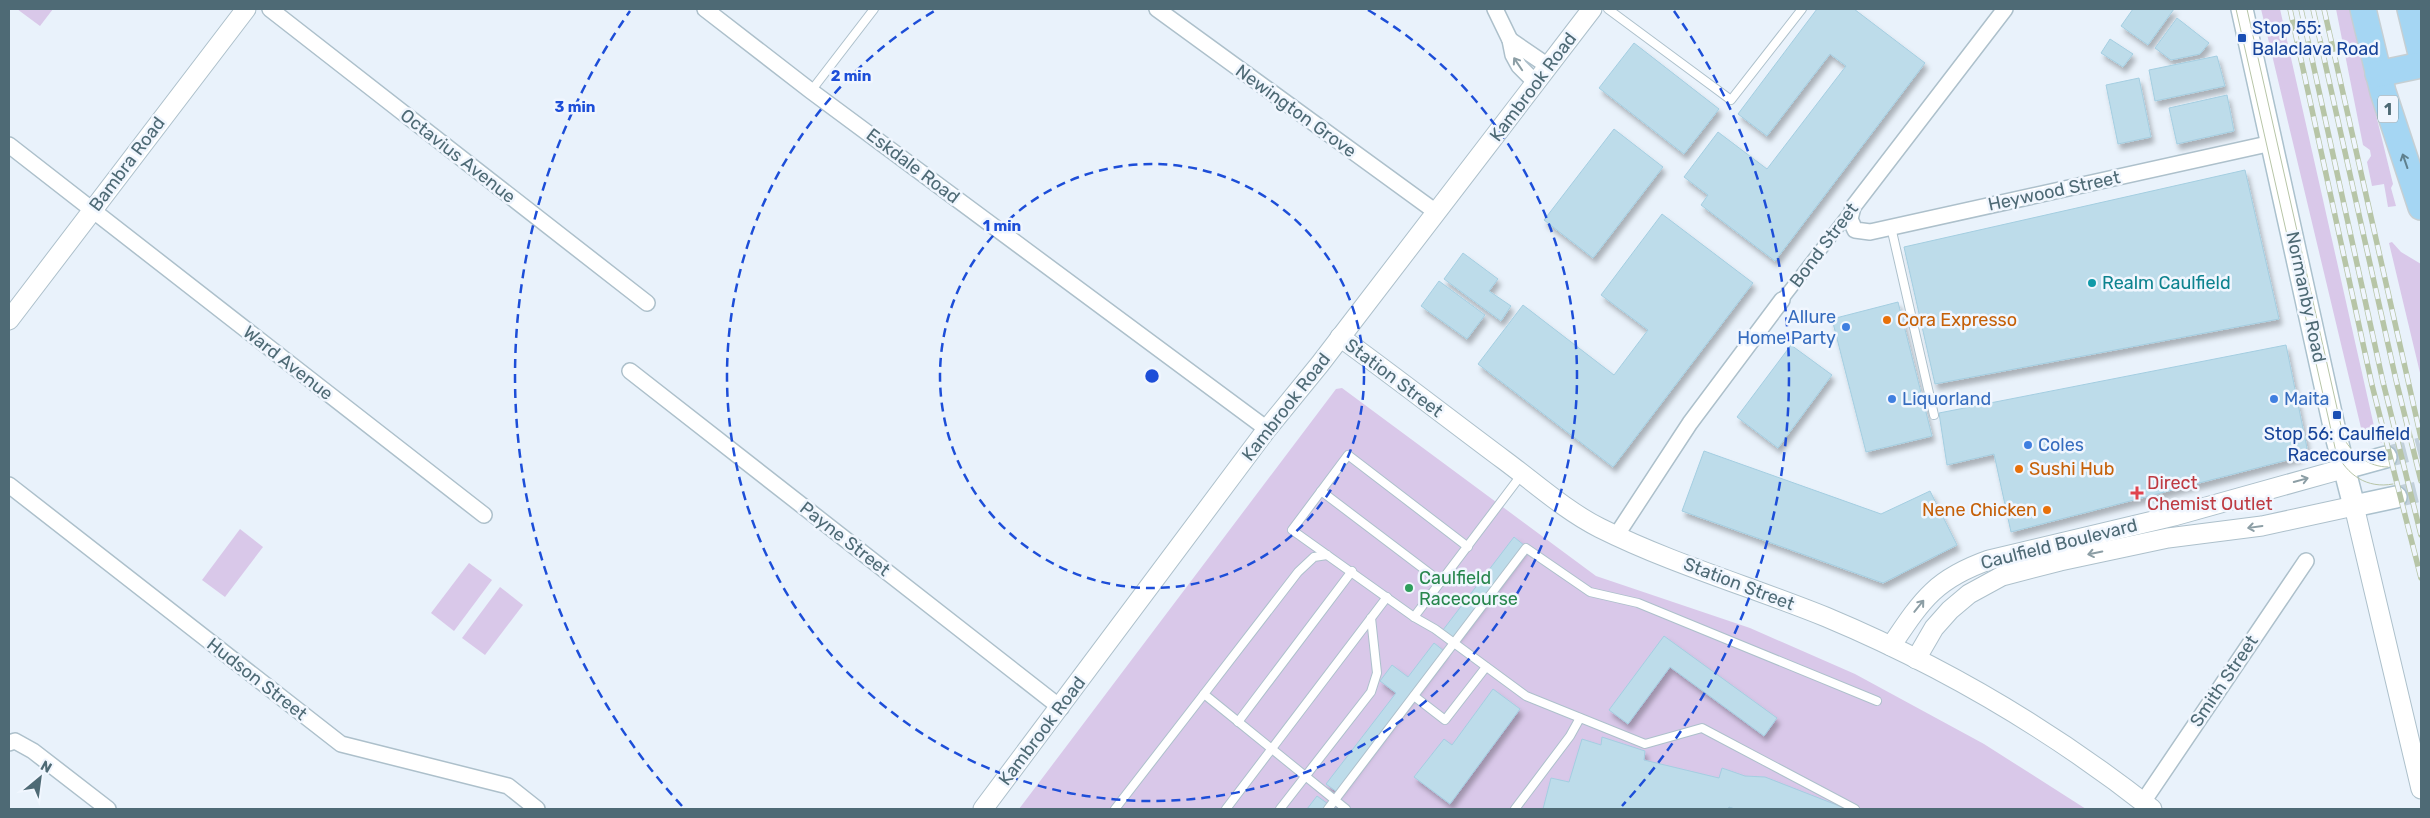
<svg xmlns="http://www.w3.org/2000/svg" width="2430" height="818" font-family="Rubik,sans-serif">
<style>
.green{fill:#d9c8e9}
.building{fill:#bddcea;stroke:#a4cee1;filter:url(#shadow)}
.lines{fill:none;stroke-linecap:round;stroke-linejoin:round}
.secondary-tunnel{stroke:#c2d0da;stroke-width:21;stroke-dasharray:21 11;stroke-linecap:butt}
.service-casing{stroke:#adc0cb;stroke-width:10}
.pedestrian-casing{stroke:#adc0cb;stroke-width:14}
.minor-casing{stroke:#adc0cb;stroke-width:18}
.tertiary-casing{stroke:#adc0cb;stroke-width:21}
.secondary-casing{stroke:#abc1cd;stroke-width:24}
.trunk-casing{stroke:#c6cfd3;stroke-width:28}
.service{stroke:#fff;stroke-width:8}
.pedestrian{stroke:#fff;stroke-width:11}
.minor{stroke:#fff;stroke-width:15}
.tertiary{stroke:#fff;stroke-width:19}
.secondary{stroke:#fff;stroke-width:21}
.trunk{stroke:#a5d6f3;stroke-width:25}
.tram{stroke:#b7c5a7;stroke-width:1}
.rail-casing{stroke:#b7c5a7;stroke-width:5.5}
.rail{stroke:#f0f6fe;stroke-width:4;stroke-dasharray:11;stroke-linecap:butt}
.oneway{stroke:#8c9ea5}
.oneway2{stroke:#5f808e}
.ring{fill:none;stroke:#1d4ed8;stroke-width:2.5;stroke-dasharray:9 6}
.transit-dot{fill:#1a4fb4;stroke:#f0f6fe;stroke-width:2}
.culture-dot{fill:#0f9aa8;stroke:#f0f6fe;stroke-width:2}
.food-dot{fill:#e8710a;stroke:#f0f6fe;stroke-width:2}
.shop-dot{fill:#3f7fe0;stroke:#f0f6fe;stroke-width:2}
.health-dot{fill:#e0444e;stroke:#f0f6fe;stroke-width:2}
.leisure-dot{fill:#2e9e5b;stroke:#f0f6fe;stroke-width:2}
.labels{text-anchor:middle;dominant-baseline:central;stroke-width:5;stroke-linejoin:round;paint-order:stroke}
.shield{fill:#f0f6fe;stroke:#7f949e;stroke-width:1}
.shield-label{font-size:16px;font-weight:bold;fill:#4e6a75}
.transit-label{font-size:18px;fill:#164399;stroke:#f0f6fe;text-anchor:start}
.street-label{font-size:18px;fill:#4e6a75;stroke:#f0f6fe}
.culture-label{font-size:18px;fill:#0d838f;stroke:#f0f6fe;text-anchor:start}
.shop-label{font-size:18px;fill:#366cbe;stroke:#f0f6fe;text-anchor:start}
.food-label{font-size:18px;fill:#c56008;stroke:#f0f6fe;text-anchor:start}
.health-label{font-size:18px;fill:#be3a42;stroke:#f0f6fe;text-anchor:start}
.leisure-label{font-size:18px;fill:#27864d;stroke:#f0f6fe;text-anchor:start}
.centre{fill:#1d4ed8;stroke:#f0f6fe;stroke-width:2.5}
.ring-label{font-size:15px;text-anchor:middle;font-weight:bold;fill:#1d4ed8;stroke:#f0f6fe;stroke-width:5;stroke-linejoin:round;paint-order:stroke}
</style>
<defs>
<filter id="shadow"><feDropShadow dx="3" dy="5.5" stdDeviation="2.5" flood-color="#0004"/></filter>
</defs>
<rect width="100%" height="100%" fill="#e9f2fb"/>
<g class="green">
<path d="M17,9H53L40,26Z"/>
<path d="M2261,9H2280L2376,435L2381,439L2382,443L2362,432Z"/>
<path d="M2336,9H2350L2393,184L2391,188L2396,206L2388,207L2384,184L2372,186L2367,162L2371,156L2370,150L2363,145Z"/>
<path d="M2392,242L2401,252L2421,264V377L2389,243Z"/>
<path d="M1342,388L1596,576L1750,628L1855,674L1984,744L2086,809H1019L1336,389Z"/>
<path d="M240,529L263,547L225,597L202,580Z"/>
<path d="M469,563L492,580L454,631L431,613Z"/>
<path d="M500,587L523,605L485,655L462,638Z"/>
</g>
<g class="building">
<path d="M1817,9H1854L1925,63L1775,261L1701,205L1708,195L1684,177L1718,132L1767,169L1846,66L1830,54L1767,136L1738,114Z"/>
<path d="M2133,9H2174L2148,45L2121,26Z"/>
<path d="M2177,18L2209,43L2200,54L2171,60L2155,48Z"/>
<path d="M2110,39L2133,54L2123,67L2101,53Z"/>
<path d="M1634,43L1719,109L1684,154L1599,88Z"/>
<path d="M2217,56L2225,86L2155,101L2149,70Z"/>
<path d="M2139,78L2151,137L2118,144L2106,85Z"/>
<path d="M2227,95L2234,131L2177,144L2169,108Z"/>
<path d="M1614,129L1663,167L1593,258L1544,220Z"/>
<path d="M2245,170L2279,319L1935,384L1904,247Z"/>
<path d="M1662,214L1753,283L1613,467L1478,364L1523,305L1614,375L1648,330L1601,295Z"/>
<path d="M1463,253L1498,279L1489,291L1511,306L1501,321L1444,279Z"/>
<path d="M1439,281L1485,315L1467,339L1421,306Z"/>
<path d="M1898,302L1932,436L1866,452L1832,319Z"/>
<path d="M1791,345L1832,375L1778,448L1737,417Z"/>
<path d="M2286,345L2307,448L2299,457L2011,532L1994,454L1947,465L1939,413Z"/>
<path d="M1704,451L1881,514L1930,491L1957,545L1883,583L1682,511Z"/>
<path d="M1514,537L1525,546L1454,639L1443,630Z"/>
<path d="M1664,636L1777,718L1764,736L1670,667L1628,724L1609,710Z"/>
<path d="M1434,643L1444,651L1337,792L1326,784L1396,693L1380,681L1392,665L1408,677Z"/>
<path d="M1493,689L1520,709L1450,804L1414,777L1444,739L1452,745Z"/>
<path d="M1602,737L1645,751L1644,760L1719,778L1722,768L1745,776L1765,777L1847,809H1735L1729,807L1728,809H1543L1551,778L1569,782L1582,739L1601,745Z"/>
<path d="M1317,796L1328,804L1324,809H1307Z"/>
</g>
<g class="lines">
<g class="secondary-tunnel">
<path d="M2386,457L2421,448"/>
<path d="M2396,497L2421,491"/>
</g>
<g class="service-casing">
<g id="service">
<path d="M1608,9L1731,100L1802,9"/>
<path d="M811,91L874,9"/>
<path d="M1891,227L1934,415"/>
<path d="M1321,491L1441,582"/>
<path d="M1468,547L1348,455L1292,530L1414,617L1435,629L1526,696L1645,744L1702,728L1855,809"/>
<path d="M1327,555L1314,557L1298,572L1204,694L1346,809"/>
<path d="M1414,617L1522,474"/>
<path d="M1414,696L1445,720L1486,667"/>
<path d="M1238,722L1352,571"/>
<path d="M1115,809L1204,694"/>
<path d="M1226,809L1387,597"/>
<path d="M1280,809L1371,692L1377,673L1371,618"/>
<path d="M1328,809L1526,548L1590,592L1638,603L1877,701"/>
<path d="M1515,809L1570,736L1580,718"/>
</g>
</g>
<g class="pedestrian-casing">
<path id="pedestrian" d="M1782,300L1850,212"/>
</g>
<g class="minor-casing">
<g id="minor">
<path d="M270,9L647,303"/>
<path d="M705,9L811,91L1267,429"/>
<path d="M1157,9L1436,212"/>
<path d="M1495,9L1510,40L1513,55L1519,66L1536,83"/>
<path d="M2005,9L1853,207L1850,219L1855,230L1870,232L2272,143"/>
<path d="M1510,40L1548,66"/>
<path d="M9,145L484,515"/>
<path d="M630,371L1061,708"/>
<path d="M9,485L341,744L508,786L537,809"/>
<path d="M1616,536L1690,423L1782,300"/>
<path d="M9,743L15,741L33,751L108,809"/>
<path d="M2143,802L2306,561"/>
</g>
</g>
<g class="tertiary-casing">
<g id="tertiary">
<path d="M9,320L246,9"/>
<path d="M1340,337C1395,377 1449,419 1504,460C1535,483 1566,511 1600,528C1672,564 1752,587 1826,617C1943,666 2053,731 2152,809"/>
<path d="M1891,646C1922,600 1935,579 1989,560L2174,516L2346,468"/>
<path d="M1916,659L1934,628L1950,610L1969,594L2002,576L2060,561L2168,538L2262,526L2354,506L2421,789"/>
<path d="M983,809L1267,429L1320,364L1592,9"/>
</g>
</g>
<g class="secondary-casing">
<g id="secondary">
<path d="M2242,9L2337,440L2354,506L2396,497"/>
<path d="M2346,468L2386,457"/>
</g>
</g>
<g class="trunk-casing">
<g id="trunk">
<path d="M2363,9L2383,92L2421,207"/>
<path d="M2410,9L2421,54"/>
<path d="M2378,74L2421,65"/>
</g>
</g>
<use href="#service" class="service"/>
<use href="#pedestrian" class="pedestrian"/>
<use href="#minor" class="minor"/>
<use href="#tertiary" class="tertiary"/>
<use href="#secondary" class="secondary"/>
<use href="#trunk" class="trunk"/>
<g class="tram">
<path d="M2236,9L2336,452C2347,475 2367,489 2393,484"/>
<path d="M2247,9L2344,439C2354,455 2369,467 2388,467"/>
</g>
<g class="rail-casing">
<g id="rail">
<path d="M2290,9L2372,385L2421,578"/>
<path d="M2301,9L2383,382L2421,535"/>
<path d="M2313,9L2396,380L2421,481"/>
<path d="M2324,9L2421,438"/>
</g>
</g>
<use href="#rail" class="rail"/>
</g>
<defs><path id="oneway-shaft" d="M-6 0H5M1.5-3L5.5 0L1.5 3" fill="none" stroke-width="1.6" stroke-linecap="round" stroke-linejoin="round" transform="scale(1.25)"/></defs>
<g class="oneway">
<use href="#oneway-shaft" transform="translate(1518 64) rotate(-124)"/>
<use href="#oneway-shaft" transform="translate(2301 480) rotate(-15)"/>
<use href="#oneway-shaft" transform="translate(2255 527) rotate(172)"/>
<use href="#oneway-shaft" transform="translate(2095 553) rotate(168)"/>
<use href="#oneway-shaft" transform="translate(1919 606) rotate(-51)"/>
</g>
<use class="oneway2" href="#oneway-shaft" transform="translate(2405 161) rotate(-109)"/>
<g class="ring">
<circle cx="1152" cy="376" r="212"/>
<path d="M1368 10A425 425 0 1 1 936 10"/>
<path d="M682 806A637 637 0 0 1 630 11M1674 11A637 637 0 0 1 1622 806"/>
</g>
<g class="transit-dot">
<rect x="2237" y="33" width="10" height="10" rx="2.5"/>
<rect x="2332" y="410" width="10" height="10" rx="2.5"/>
</g>
<circle class="culture-dot" cx="2092" cy="283" r="5"/>
<g class="food-dot">
<circle cx="1887" cy="320" r="5"/>
<circle cx="2019" cy="469" r="5"/>
<circle cx="2047" cy="510" r="5"/>
</g>
<g class="shop-dot">
<circle cx="1846" cy="327" r="5"/>
<circle cx="1892" cy="399" r="5"/>
<circle cx="2274" cy="399" r="5"/>
<circle cx="2028" cy="445" r="5"/>
</g>
<path class="health-dot" d="M2134.5 485.5h5v5h5v5h-5v5h-5v-5h-5v-5h5z"/>
<circle class="leisure-dot" cx="1409" cy="588" r="5"/>
<g class="labels">
<rect class="shield" x="2378" y="95.5" width="20" height="27" rx="4"/>
<g class="shield-label">
<text x="2388" y="109">1</text>
</g>
<g class="transit-label">
<text x="2252" y="28">Stop 55:<tspan x="2252" dy="21">Balaclava Road</tspan></text>
<text x="2337" y="434" text-anchor="middle">Stop 56: Caulfield<tspan x="2337" dy="21">Racecourse</tspan></text>
</g>
<g class="street-label">
<text transform="translate(1533 87) rotate(-53)">Kambrook Road</text>
<text transform="translate(1296 111) rotate(36)">Newington Grove</text>
<text transform="translate(458 156) rotate(38)">Octavius Avenue</text>
<text transform="translate(127 164) rotate(-53)">Bambra Road</text>
<text transform="translate(913 166) rotate(37)">Eskdale Road</text>
<text transform="translate(2054 191) rotate(-12)">Heywood Street</text>
<text transform="translate(1824 245) rotate(-53)">Bond Street</text>
<text transform="translate(2306 297) rotate(78)">Normanby Road</text>
<text transform="translate(288 363) rotate(38)">Ward Avenue</text>
<text transform="translate(1394 378) rotate(37)">Station Street</text>
<text transform="translate(1286 407) rotate(-52)">Kambrook Road</text>
<text transform="translate(845 539) rotate(38)">Payne Street</text>
<text transform="translate(2059 544) rotate(-14)">Caulfield Boulevard</text>
<text transform="translate(1739 584) rotate(21)">Station Street</text>
<text transform="translate(257 679) rotate(38)">Hudson Street</text>
<text transform="translate(2224 681) rotate(-56)">Smith Street</text>
<text transform="translate(1042 731) rotate(-53)">Kambrook Road</text>
</g>
<g class="culture-label">
<text x="2102" y="283">Realm Caulfield</text>
</g>
<g class="shop-label">
<text x="1836" y="317" text-anchor="end">Allure<tspan x="1836" dy="21">Home Party</tspan></text>
<text x="1902" y="399">Liquorland</text>
<text x="2284" y="399">Maita</text>
<text x="2038" y="445">Coles</text>
</g>
<g class="food-label">
<text x="1897" y="320">Cora Expresso</text>
<text x="2029" y="469">Sushi Hub</text>
<text x="2037" y="510" text-anchor="end">Nene Chicken</text>
</g>
<g class="health-label">
<text x="2147" y="483">Direct<tspan x="2147" dy="21">Chemist Outlet</tspan></text>
</g>
<g class="leisure-label">
<text x="1419" y="578">Caulfield<tspan x="1419" dy="21">Racecourse</tspan></text>
</g>
</g>
<circle cx="1152" cy="376" r="8" class="centre"/>
<g class="ring-label">
<text x="851" y="81">2 min</text>
<text x="575" y="112">3 min</text>
<text x="1002" y="231">1 min</text>
</g>
<rect width="2430" height="818" fill="none" stroke="#4e6a75" stroke-width="20"/>
<g transform="translate(40 778) rotate(29)" stroke="#f0f6fe" stroke-width="4" paint-order="stroke">
<path d="M0-4L9 19L0 12L-9 19Z" fill="#4e6a75"/>
<text y="-8" font-size="14" font-weight="bold" text-anchor="middle" fill="#4e6a75">N</text>
</g>
</svg>
